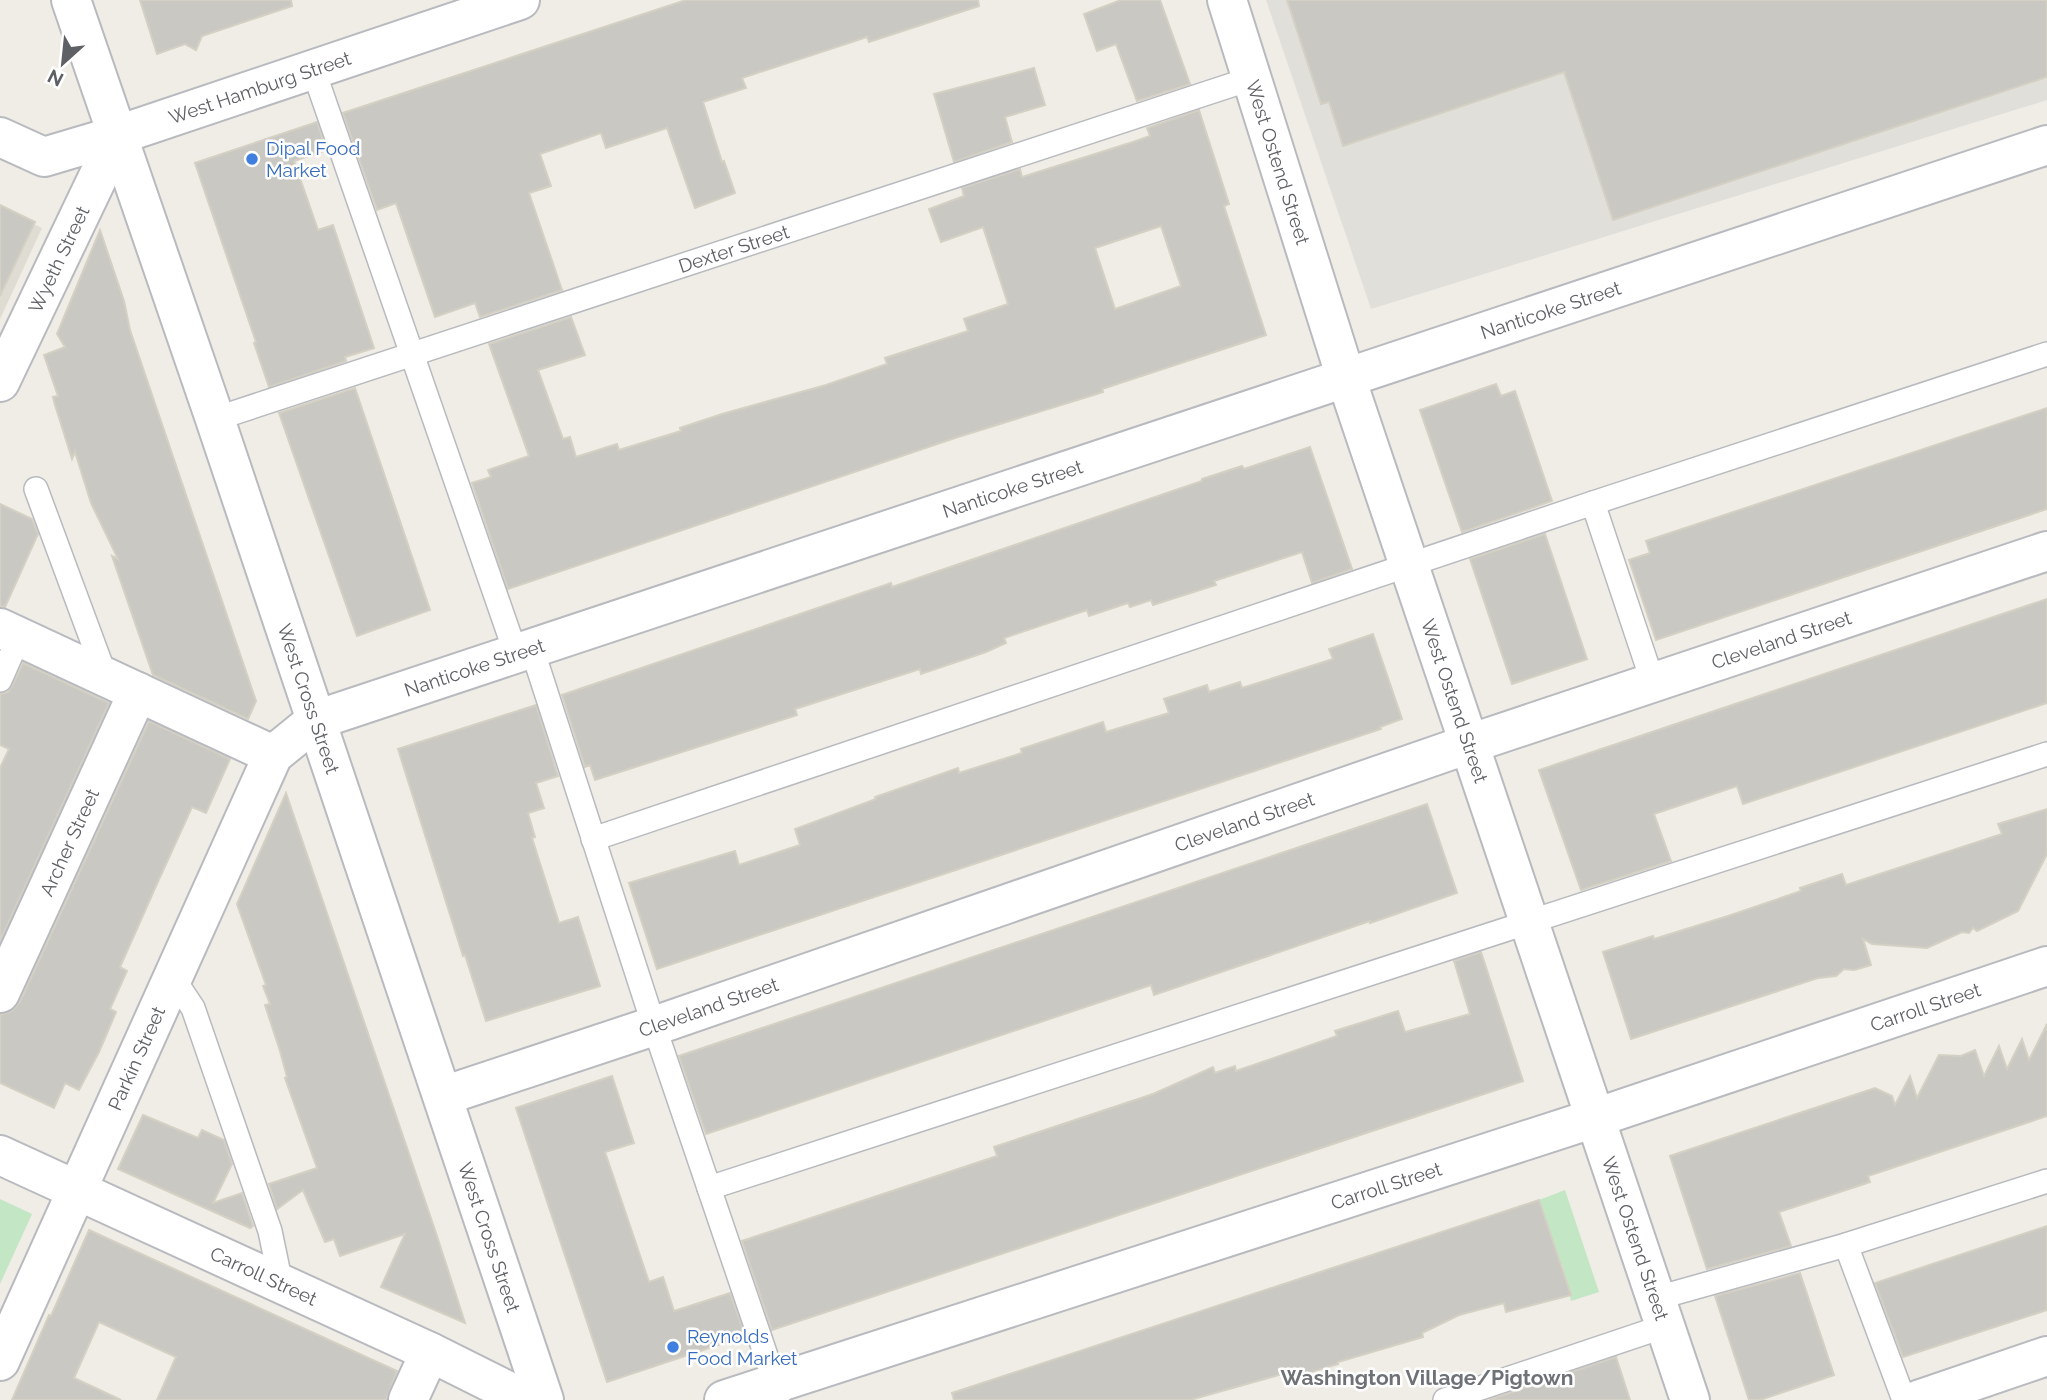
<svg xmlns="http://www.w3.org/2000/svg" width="2047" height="1400" font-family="Raleway,sans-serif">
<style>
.industrial{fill:#e1dfda}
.education{fill:#dfddd3}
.green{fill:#c3e6c5}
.building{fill:#cac8c2;stroke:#d4d0c4;stroke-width:2;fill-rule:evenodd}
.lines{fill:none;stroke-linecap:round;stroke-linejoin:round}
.service-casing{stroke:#b8babf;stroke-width:26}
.minor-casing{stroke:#b8babf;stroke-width:42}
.service{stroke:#fff;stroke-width:23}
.minor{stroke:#fff;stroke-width:38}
.shop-dot{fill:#3f7fe0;stroke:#fff;stroke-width:2.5}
.labels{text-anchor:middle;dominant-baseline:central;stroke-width:5;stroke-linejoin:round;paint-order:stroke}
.street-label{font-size:19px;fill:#5d6065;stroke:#fff}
.shop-label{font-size:19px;fill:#366cbe;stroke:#fff;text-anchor:start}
.neighbourhood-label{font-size:21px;font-weight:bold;fill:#6e7277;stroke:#fff}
</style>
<rect width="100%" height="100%" fill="#efede5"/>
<path class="industrial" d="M1266,0H2047V100L1371,309Z"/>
<path class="education" d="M0,208L42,228L0,319Z"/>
<g class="green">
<path d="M1565,1190L1599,1292L1571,1301L1562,1264L1559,1265L1539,1200Z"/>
<path d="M0,1199L32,1214L0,1284Z"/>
</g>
<g class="building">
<path d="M140,0H291L292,6L202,36L196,50L185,44L157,54Z"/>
<path d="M686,0H978L979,6L869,42L867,37L742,78L746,88L703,102L722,162L724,161L735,193L695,208L667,128L606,148L601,133L540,154L551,186L529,193L562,290L480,317L475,303L435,317L396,203L377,210L343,113Z"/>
<path d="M1121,0H1160L1190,84L1137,101L1116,44L1097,51L1084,14Z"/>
<path d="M1287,0H2047V77L1613,220L1564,72L1343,146L1329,102L1321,104Z"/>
<path d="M1034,68L1045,105L1005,117L1012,142L954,162L934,94Z"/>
<path d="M1199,110L1229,204L1224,206L1266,335L1102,389L1103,392L958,437L508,589L472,483L491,477L488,470L529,456L489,344L571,317L585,355L538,370L563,439L570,437L576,457L617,444L619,450L681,431L680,428L722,414L826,385L887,364L885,358L968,331L964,319L1008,304L983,227L941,242L929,209L964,196L962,188L1020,169L1022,177L1133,142L1150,136L1147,128ZM1161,226L1181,286L1115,309L1095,248Z"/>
<path d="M317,122L326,150L294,161L318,230L333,225L374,348L345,357L346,361L269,387L254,343L256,342L195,163Z"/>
<path d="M0,205L35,222L0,296Z"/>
<path d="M100,230L124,301L130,330L256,701L248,719L153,675L112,556L118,559L91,503L75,452L72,459L55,405L53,397L58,396L44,355L65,347L57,334Z"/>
<path d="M1496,384L1501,396L1515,391L1552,501L1462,532L1420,410Z"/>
<path d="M355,388L430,610L357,636L279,413Z"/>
<path d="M2047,408V509L1656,640L1629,560L1650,553L1646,541Z"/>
<path d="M1310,447L1352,569L1312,583L1302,552L1214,581L1216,585L1153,605L1151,600L1130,607L1128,603L1089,616L1087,610L1004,638L1006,643L986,652L921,674L920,669L795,709L797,715L595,780L590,765L585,767L562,695L891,583L892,587L956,565L1202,481V479L1242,466L1244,469Z"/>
<path d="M0,504L32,519L38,534L5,607L0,606Z"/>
<path d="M1545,534L1587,659L1512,684L1470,559Z"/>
<path d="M2047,599V703L1743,804L1737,786L1654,814L1671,861L1581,890L1539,770Z"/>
<path d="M1373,634L1402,719L1380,727L1381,729L657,969L629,883L735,851L739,865L800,845L795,829L876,799L875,797L958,768L959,773L1022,753L1021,749L1103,722L1106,732L1169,713L1164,699L1207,685L1209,692L1240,682L1242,688L1333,659L1329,649Z"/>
<path d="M23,663L109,703L0,941V768L9,749L0,745V694L8,692L12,686Z"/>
<path d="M536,705L558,776L536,783L544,808L528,813L535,837L532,838L559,923L578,917L600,986L486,1021L465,955L463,956L398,749Z"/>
<path d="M149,721L230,759L206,813L192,807L156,886L120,967L127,971L110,1009L116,1012L99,1052L79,1090L65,1083L54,1108L0,1083V1015L12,1011L20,1002Z"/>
<path d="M286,793L436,1233L465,1323L381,1287L405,1234L340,1256L334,1239L325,1242L303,1190L277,1209L269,1184L317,1168L285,1078L287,1077L280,1051L265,1005L270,1004L263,986L266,985L237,904Z"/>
<path d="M1427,804L1457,893L1370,923V921L1154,995L1151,985L706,1134L679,1056Z"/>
<path d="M2047,809V854L2018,911L1977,931L1973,928L1969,933L1962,932L1927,948L1872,944L1863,939L1871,965L1854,970L1844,969L1836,976L1818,978L1631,1039L1603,952L1653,936L1654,939L1728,916L1801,891L1800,888L1842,874L1846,885L2002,834L1998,824Z"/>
<path d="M1481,952L1523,1081L772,1330L742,1241L997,1156L994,1147L1153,1094L1213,1067L1215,1073L1235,1066L1236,1071L1337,1036L1335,1031L1398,1011L1405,1032L1470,1014L1454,961Z"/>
<path d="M2047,1024V1116L1868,1176L1870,1182L1779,1212L1791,1246L1707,1269L1670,1156L1875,1088L1892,1096L1895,1105L1910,1076L1917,1098L1939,1055L1961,1056L1975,1050L1984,1076L1999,1046L2007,1069L2022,1039L2029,1060Z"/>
<path d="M612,1076L634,1143L605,1152L649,1282L663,1277L674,1311L730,1293L745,1336L607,1382L516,1108Z"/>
<path d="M143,1115L198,1138L202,1130L224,1140L232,1164L213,1203L242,1193L253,1226L250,1228L118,1169Z"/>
<path d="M1539,1200L1571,1295L1506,1312L1504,1303L1459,1315L1422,1333L1423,1337L1338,1362V1364L1295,1377L1293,1371L1190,1400H954L952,1393Z"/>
<path d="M2047,1226V1310L1903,1357L1875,1283Z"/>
<path d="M89,1230L397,1371L386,1400H157L176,1357L99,1322L74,1378L121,1400H12L49,1315L51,1316Z"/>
<path d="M1800,1273L1834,1375L1760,1400H1749L1715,1296Z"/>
<path d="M1616,1357L1630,1400H1489Z"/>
</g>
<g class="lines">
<g class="service-casing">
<g id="service">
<path d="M313,69L516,654"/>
<path id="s1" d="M215,419L1253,78"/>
<path d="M36,489L106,678"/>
<path d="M1593,503L2047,354"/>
<path d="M532,649L654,1026L779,1394"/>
<path d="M0,680L19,637"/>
<path d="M593,839L1593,503L1653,683"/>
<path d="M173,978L193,1008L270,1231L281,1284"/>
<path d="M709,1188L2047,754"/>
<path d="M1846,1245L1904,1400"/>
<path d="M1657,1298L1846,1245L2047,1181"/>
<path d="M1445,1400L1665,1326"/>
</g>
</g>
<g class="minor-casing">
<g id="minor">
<path id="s2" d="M71,0L215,419L544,1400"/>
<path id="s3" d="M1227,0L1346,378L1690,1400"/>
<path id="s4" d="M0,137L44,157L118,135L520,0"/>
<path id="s5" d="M0,382L118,135"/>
<path d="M0,628L273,755"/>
<path id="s6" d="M0,993L138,692"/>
<path id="s7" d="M443,1096L654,1026L1469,744L2047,551"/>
<path id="s8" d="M0,1155L430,1352L526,1400"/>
<path id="s9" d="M0,1361L273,755L316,720L2047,145"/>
<path d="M408,1400L430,1352"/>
<path id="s10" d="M724,1400L1595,1118L2047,966"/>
<path d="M1918,1400L2047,1356"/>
</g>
</g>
<use href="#service" class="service"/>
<use href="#minor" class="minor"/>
</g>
<g class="shop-dot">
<circle cx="252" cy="159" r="7"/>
<circle cx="673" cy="1347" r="7"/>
</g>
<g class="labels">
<g class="street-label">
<text stroke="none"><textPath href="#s4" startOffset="275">West Hamburg Street</textPath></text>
<text stroke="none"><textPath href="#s3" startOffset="170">West Ostend Street</textPath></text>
<text stroke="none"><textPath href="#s1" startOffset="546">Dexter Street</textPath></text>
<text stroke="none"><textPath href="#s5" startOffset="136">Wyeth Street</textPath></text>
<text stroke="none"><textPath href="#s9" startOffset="2021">Nanticoke Street</textPath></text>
<text stroke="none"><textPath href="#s9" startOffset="1454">Nanticoke Street</textPath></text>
<text stroke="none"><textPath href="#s7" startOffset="1414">Cleveland Street</textPath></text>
<text stroke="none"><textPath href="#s9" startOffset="887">Nanticoke Street</textPath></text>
<text stroke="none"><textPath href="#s2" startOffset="738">West Cross Street</textPath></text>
<text stroke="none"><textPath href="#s3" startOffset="737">West Ostend Street</textPath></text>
<text stroke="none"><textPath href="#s7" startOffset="847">Cleveland Street</textPath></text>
<text stroke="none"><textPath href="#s6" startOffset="166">Archer Street</textPath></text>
<text stroke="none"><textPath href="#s7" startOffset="280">Cleveland Street</textPath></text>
<text stroke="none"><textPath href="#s10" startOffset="1264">Carroll Street</textPath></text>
<text stroke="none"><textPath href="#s9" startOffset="332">Parkin Street</textPath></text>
<text stroke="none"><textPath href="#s10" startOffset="696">Carroll Street</textPath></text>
<text stroke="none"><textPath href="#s2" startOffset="1306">West Cross Street</textPath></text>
<text stroke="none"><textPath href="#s3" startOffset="1304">West Ostend Street</textPath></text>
<text stroke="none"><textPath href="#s8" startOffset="290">Carroll Street</textPath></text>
</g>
<g class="shop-label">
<text x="266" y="148">Dipal Food<tspan x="266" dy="22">Market</tspan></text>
<text x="687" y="1336">Reynolds<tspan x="687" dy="22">Food Market</tspan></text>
</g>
<g class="neighbourhood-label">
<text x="1427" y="1377">Washington Village/Pigtown</text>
</g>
</g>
<g transform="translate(63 63) rotate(207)" stroke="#ffffff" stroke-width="5" paint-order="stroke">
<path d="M0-5L12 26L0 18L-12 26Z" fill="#5d6065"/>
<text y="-10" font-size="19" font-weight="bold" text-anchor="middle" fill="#5d6065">N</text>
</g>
</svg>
